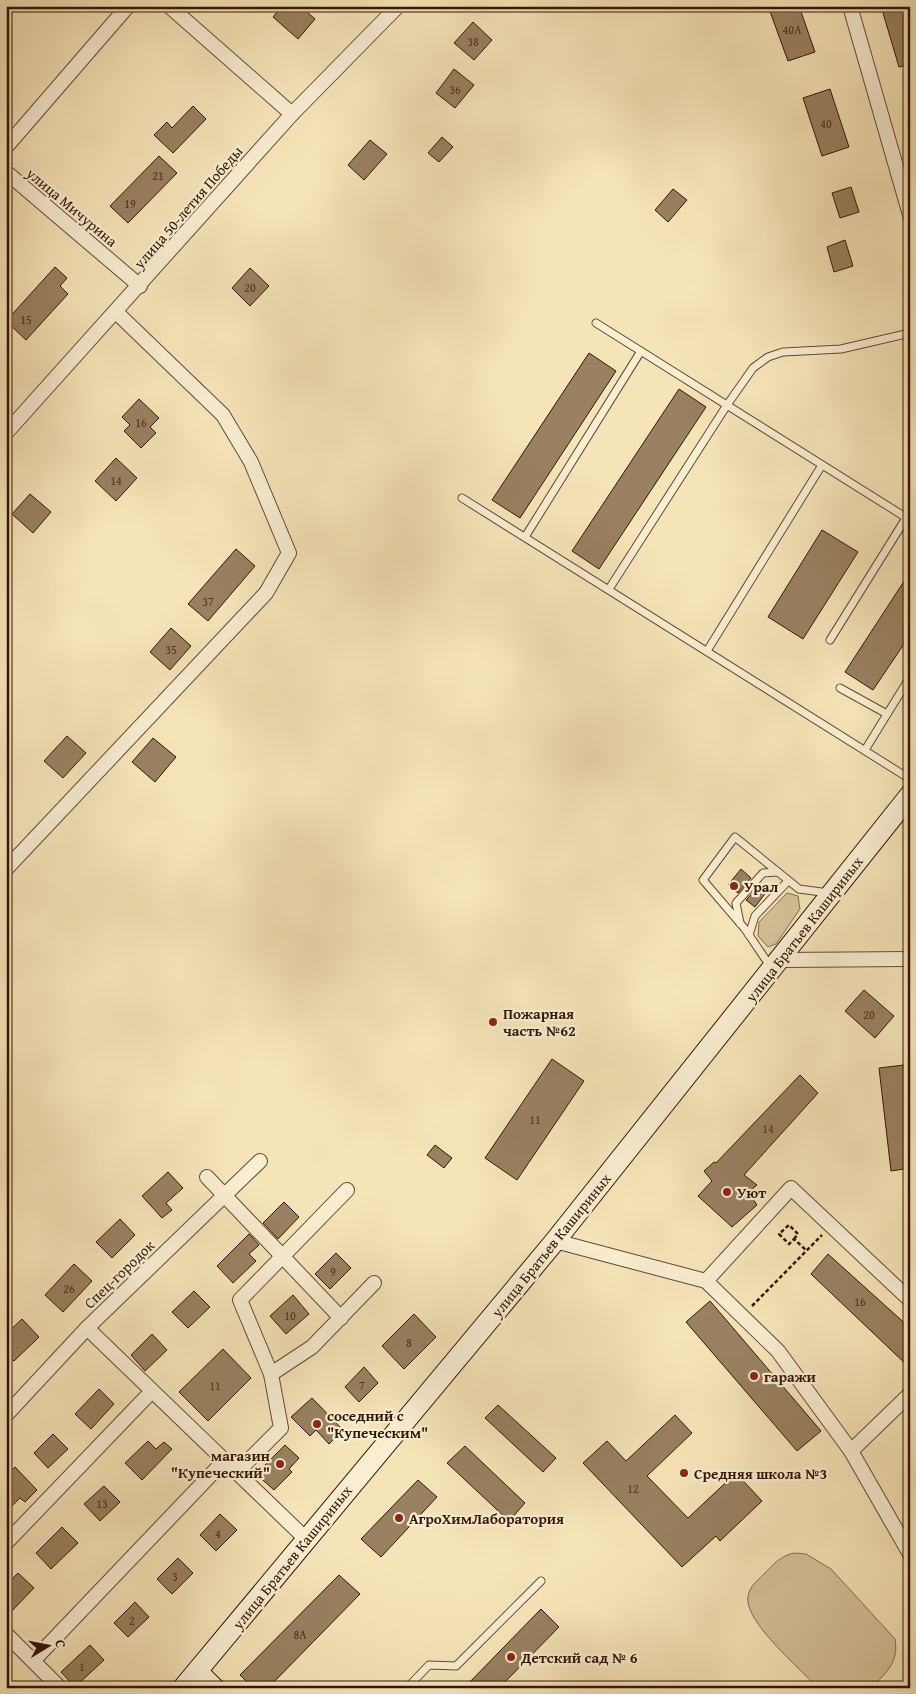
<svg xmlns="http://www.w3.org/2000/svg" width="916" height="1694" font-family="'Gentium Book Plus',serif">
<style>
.green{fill:#d5c19a;stroke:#846c4e}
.building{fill:#998161;stroke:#341601}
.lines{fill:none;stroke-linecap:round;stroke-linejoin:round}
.service-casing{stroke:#644a2f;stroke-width:9}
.minor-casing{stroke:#644a2f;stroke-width:16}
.secondary-casing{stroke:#341601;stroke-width:22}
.path{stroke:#341601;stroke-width:2.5;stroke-dasharray:4 2.5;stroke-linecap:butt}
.service{stroke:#f9edd2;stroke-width:7}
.minor{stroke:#f9edd2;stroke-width:14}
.secondary{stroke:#f9edd2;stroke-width:20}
.poi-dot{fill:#8f2418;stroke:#f9edd2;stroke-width:2}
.labels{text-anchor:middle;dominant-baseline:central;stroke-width:4.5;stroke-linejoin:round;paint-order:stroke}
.number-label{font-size:12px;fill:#4d3119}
.street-label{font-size:15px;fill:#341601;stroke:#f9edd2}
.poi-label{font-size:15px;font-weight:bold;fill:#341601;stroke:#f9edd2;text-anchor:start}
</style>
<rect width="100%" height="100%" fill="#f6e4b9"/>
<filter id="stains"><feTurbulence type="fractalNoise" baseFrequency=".004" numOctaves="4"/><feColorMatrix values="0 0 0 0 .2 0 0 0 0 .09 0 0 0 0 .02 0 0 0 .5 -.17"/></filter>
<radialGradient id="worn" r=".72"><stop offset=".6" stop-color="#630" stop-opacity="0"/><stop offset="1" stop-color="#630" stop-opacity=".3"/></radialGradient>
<g class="green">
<path d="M787,893L798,896L800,909L776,944L768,947L758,936L759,922Z"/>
<path d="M794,1553L806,1554L831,1569L895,1639C899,1662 887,1672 871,1688H818C801,1669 743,1621 748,1596C750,1586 757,1581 764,1574C773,1565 780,1556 794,1553Z"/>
</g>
<g class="building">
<path d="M282,6H300L315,19L298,39L273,17Z"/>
<path d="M768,6H799L815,52L788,61Z"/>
<path d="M881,6H910V64L899,67Z"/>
<path d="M473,22L492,40L474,60L454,43Z"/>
<path d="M454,69L474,85L455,108L436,93Z"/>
<path d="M830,89L849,147L822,156L803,98Z"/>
<path d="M193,106L206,119L173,153L154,135L167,122L172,128Z"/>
<path d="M442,137L453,147L439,162L428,153Z"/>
<path d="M370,140L387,154L364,180L348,165Z"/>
<path d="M159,156L177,173L128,223L110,206Z"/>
<path d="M851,187L859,212L840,218L832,193Z"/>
<path d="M673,189L687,200L668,222L655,210Z"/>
<path d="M845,240L853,266L834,272L827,247Z"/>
<path d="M55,267L67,278L60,286L68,294L26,340L6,321Z"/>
<path d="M250,268L269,286L250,306L232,288Z"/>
<path d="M589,353L616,371L520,518L492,500Z"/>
<path d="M679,389L706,407L599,569L572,551Z"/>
<path d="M139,399L159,418L150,427L156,433L141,448L124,431L130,425L122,417Z"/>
<path d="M116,458L137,478L116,501L95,481Z"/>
<path d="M30,494L51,512L33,533L12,514Z"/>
<path d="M822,530L858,552L803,639L768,617Z"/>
<path d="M236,549L255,566L208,621L188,604Z"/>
<path d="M910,572V635L873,690L845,672Z"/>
<path d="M171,628L191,646L170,670L150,652Z"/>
<path d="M67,736L86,753L63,778L44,761Z"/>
<path d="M153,738L176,757L155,782L132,762Z"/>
<path d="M741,869L751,878L738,893L728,885Z"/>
<path d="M760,885L767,891L755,907L746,900Z"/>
<path d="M864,990L894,1016L875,1038L845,1011Z"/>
<path d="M552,1059L584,1081L517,1180L485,1158Z"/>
<path d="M904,1065L910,1112V1168L891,1171L879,1068Z"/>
<path d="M800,1075L818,1093L744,1175L757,1185L753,1188V1199L757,1205L732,1227L698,1196L712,1181L704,1171L714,1162L716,1163Z"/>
<path d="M435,1145L452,1158L444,1168L427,1155Z"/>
<path d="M168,1172L183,1188L166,1203L172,1210L162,1218L142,1196Z"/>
<path d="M284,1202L299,1217L278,1239L263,1223Z"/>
<path d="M120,1219L135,1235L112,1258L96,1242Z"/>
<path d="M249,1234L259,1245L249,1254L256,1261L233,1283L217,1266Z"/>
<path d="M336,1253L351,1268L330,1289L315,1274Z"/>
<path d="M828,1254L910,1328V1368L811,1274Z"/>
<path d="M74,1264L92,1281L63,1312L45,1295Z"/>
<path d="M194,1291L210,1307L188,1328L172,1312Z"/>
<path d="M293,1295L309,1314L286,1334L270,1316Z"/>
<path d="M710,1301L821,1431L797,1451L686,1322Z"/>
<path d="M414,1314L436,1337L404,1369L382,1346Z"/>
<path d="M22,1319L39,1337L14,1361L6,1353V1334Z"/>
<path d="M152,1334L167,1350L145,1371L131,1355Z"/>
<path d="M223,1349L251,1378L208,1421L179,1392Z"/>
<path d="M364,1367L378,1383L359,1402L345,1387Z"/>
<path d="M99,1389L114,1404L91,1429L75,1414Z"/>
<path d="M312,1398L343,1430L329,1444L316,1430L310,1436L291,1417Z"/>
<path d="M498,1405L556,1458L543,1472L485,1418Z"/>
<path d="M675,1415L692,1433L647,1476L688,1518L736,1473L762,1501L720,1541L716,1536L682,1567L583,1463L607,1441L626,1461Z"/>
<path d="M53,1434L68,1449L48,1468L34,1453Z"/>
<path d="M148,1441L156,1449L164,1442L172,1449L142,1480L125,1463Z"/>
<path d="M285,1445L299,1458L289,1469L292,1472L274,1490L256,1474Z"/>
<path d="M465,1446L525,1503L509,1521L447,1463Z"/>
<path d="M15,1467L37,1490L25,1502L20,1498L6,1512V1476Z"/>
<path d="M418,1480L437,1497L381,1557L361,1539Z"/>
<path d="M104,1486L120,1502L100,1521L84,1504Z"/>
<path d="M220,1514L237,1530L216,1551L200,1535Z"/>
<path d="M62,1527L78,1543L51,1569L36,1553Z"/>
<path d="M178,1558L193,1573L172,1594L157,1579Z"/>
<path d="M18,1573L34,1588L6,1617V1585Z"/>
<path d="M339,1575L360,1594L268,1688H253L240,1675Z"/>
<path d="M135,1602L149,1617L128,1637L114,1623Z"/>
<path d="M541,1609L559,1627L499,1688H464Z"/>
<path d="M90,1645L104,1660L75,1687L61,1672Z"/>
</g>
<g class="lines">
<g class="service-casing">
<g id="service">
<path d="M596,323L910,520"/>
<path d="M462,498L910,779"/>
<path d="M525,537L641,351"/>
<path d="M609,589L727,405L753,368L768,357L783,352L841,349L910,333"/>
<path d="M830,640L906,518"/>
<path d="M707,651L822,465"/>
<path d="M840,688L887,714"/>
<path d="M865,750L910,677"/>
<path d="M740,923L736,903L763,873L777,872"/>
<path d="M749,935L755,916L788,881"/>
<path d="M770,966L745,929L703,880L735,837L799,889L829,893"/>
<path d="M407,1688L429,1665L456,1666L541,1581"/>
<path d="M903,1688L910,1681"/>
</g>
</g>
<g class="minor-casing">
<g id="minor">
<path d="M169,6L292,114"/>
<path d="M850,6L910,215"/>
<path d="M6,147L128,6"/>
<path d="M6,172L140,286"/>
<path d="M6,433L292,114L398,6"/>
<path d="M6,869L266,593L289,553L251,462L223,415L116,312"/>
<path d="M781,960L910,959"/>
<path d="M207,1177L341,1318"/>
<path d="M555,1241L706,1281L778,1351L851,1451L910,1554"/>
<path d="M706,1281L791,1188L910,1300"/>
<path d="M87,1328L306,1539"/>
<path d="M271,1374L312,1347L374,1283"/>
<path d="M6,1415L87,1328L260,1161"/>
<path d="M851,1451L910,1394"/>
<path d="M237,1472L281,1428L271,1374L240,1300L347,1190"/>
<path d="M6,1543L152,1391"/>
<path d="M6,1634L60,1688"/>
<path d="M33,1661L224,1461"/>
</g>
</g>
<g class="secondary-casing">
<g id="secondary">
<path d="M198,1672L214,1688"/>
<path d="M183,1688L555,1241L910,795"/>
</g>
</g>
<g class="path">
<path d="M794,1239L798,1234L789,1225L779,1234L789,1244L794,1239L807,1251"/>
<path d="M752,1306L822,1235"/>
</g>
<use href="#service" class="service"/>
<use href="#minor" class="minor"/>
<use href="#secondary" class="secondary"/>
</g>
<g class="poi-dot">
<circle cx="734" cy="886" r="5"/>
<circle cx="493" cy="1022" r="5"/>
<circle cx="727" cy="1192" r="5"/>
<circle cx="754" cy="1376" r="5"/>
<circle cx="317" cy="1424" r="5"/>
<circle cx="280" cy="1464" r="5"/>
<circle cx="684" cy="1473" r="5"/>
<circle cx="399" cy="1518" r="5"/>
<circle cx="511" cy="1657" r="5"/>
</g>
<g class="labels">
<g class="number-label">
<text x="792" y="29">40А</text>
<text x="473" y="41">38</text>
<text x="455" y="89">36</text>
<text x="826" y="123">40</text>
<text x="158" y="175">21</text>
<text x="130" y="203">19</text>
<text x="250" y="287">20</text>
<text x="26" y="319">15</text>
<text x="141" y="422">16</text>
<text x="116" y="480">14</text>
<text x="208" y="601">37</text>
<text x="171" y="649">35</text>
<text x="869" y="1014">20</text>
<text x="535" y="1119">11</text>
<text x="768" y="1128">14</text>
<text x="333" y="1271">9</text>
<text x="69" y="1288">26</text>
<text x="860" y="1301">16</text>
<text x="290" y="1315">10</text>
<text x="409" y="1342">8</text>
<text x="215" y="1385">11</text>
<text x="362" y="1385">7</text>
<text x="633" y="1488">12</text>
<text x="102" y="1503">13</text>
<text x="218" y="1533">4</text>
<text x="175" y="1576">3</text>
<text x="132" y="1620">2</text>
<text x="300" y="1634">8А</text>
<text x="82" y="1666">1</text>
</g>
<g class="street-label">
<text transform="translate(72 207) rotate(40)">улица Мичурина</text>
<text transform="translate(188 207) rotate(-49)">улица 50-летия Победы</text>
<text transform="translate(804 929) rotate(-52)">улица Братьев Кашириных</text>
<text transform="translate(551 1245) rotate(-51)">улица Братьев Кашириных</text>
<text transform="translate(119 1274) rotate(-44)">Спец-городок</text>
<text transform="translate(292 1557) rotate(-51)">улица Братьев Кашириных</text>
</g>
<g class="poi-label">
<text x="744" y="886">Урал</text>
<text x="503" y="1013">Пожарная<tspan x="503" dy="17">часть №62</tspan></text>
<text x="737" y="1192">Уют</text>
<text x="764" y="1376">гаражи</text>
<text x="327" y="1415">соседний с<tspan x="327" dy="17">"Купеческим"</tspan></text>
<text x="270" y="1455" text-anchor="end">магазин<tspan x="270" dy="17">"Купеческий"</tspan></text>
<text x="694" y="1473">Средняя школа №3</text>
<text x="409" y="1518">АгроХимЛаборатория</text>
<text x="521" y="1657">Детский сад № 6</text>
</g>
</g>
<rect width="916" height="1694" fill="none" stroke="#f6e4b9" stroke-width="25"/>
<rect x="8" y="8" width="901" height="1679" fill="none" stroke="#341601" stroke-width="2.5"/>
<rect x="12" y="12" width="891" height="1669" fill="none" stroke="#341601"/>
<g transform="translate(48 1646) rotate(80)" stroke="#f9edd2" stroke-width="4" paint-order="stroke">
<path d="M0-4L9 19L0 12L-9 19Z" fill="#341601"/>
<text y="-8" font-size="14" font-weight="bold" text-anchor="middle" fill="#341601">С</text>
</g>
<rect width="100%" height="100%" filter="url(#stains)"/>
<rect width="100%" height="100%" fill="url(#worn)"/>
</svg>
